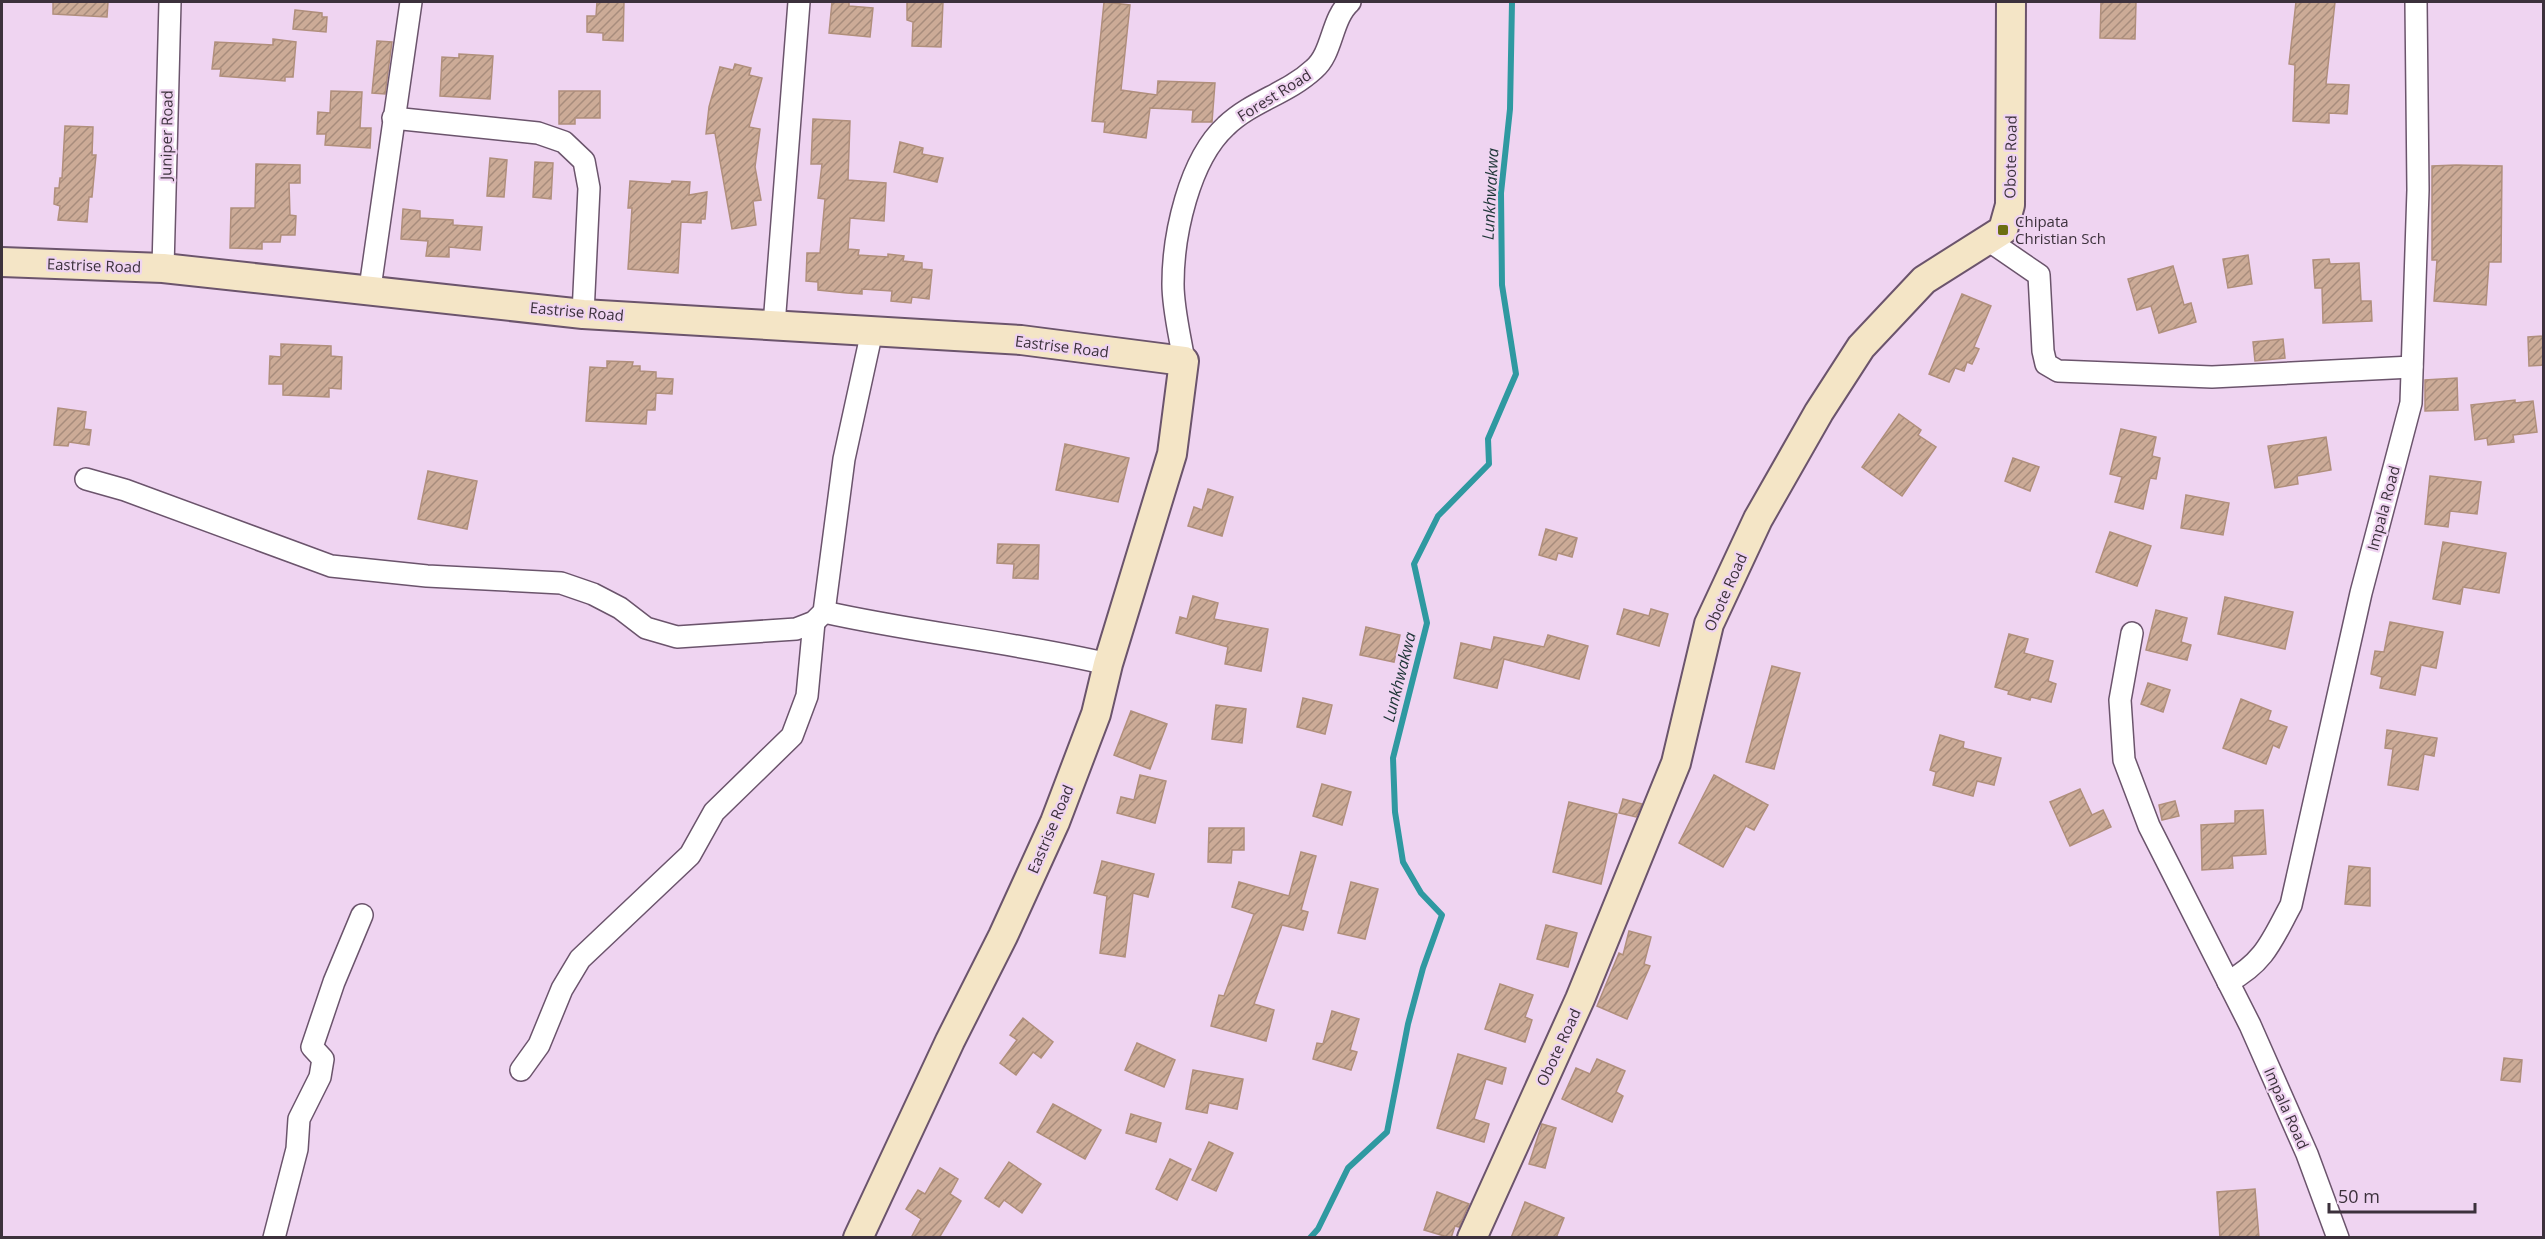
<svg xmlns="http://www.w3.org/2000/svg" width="2545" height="1239" font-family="'Open Sans',sans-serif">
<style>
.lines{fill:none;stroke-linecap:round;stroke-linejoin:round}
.stream{stroke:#2f99a1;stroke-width:6}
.building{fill:url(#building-hatch);stroke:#b08f7c;stroke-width:1.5}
.street-casing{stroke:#6b546c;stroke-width:24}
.secondary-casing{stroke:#6b546c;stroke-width:32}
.street{stroke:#fff;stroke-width:21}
.secondary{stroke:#f4e5c6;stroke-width:28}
.poi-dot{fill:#6b6e12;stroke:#efd4f1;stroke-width:2}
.labels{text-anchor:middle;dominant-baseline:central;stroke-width:4.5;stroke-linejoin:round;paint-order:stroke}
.street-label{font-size:15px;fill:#3c313c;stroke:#efd4f1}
.poi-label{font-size:15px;fill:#3c313c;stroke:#efd4f1;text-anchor:start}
.water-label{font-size:16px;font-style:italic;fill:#1e3537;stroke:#efd4f1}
</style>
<defs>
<pattern id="building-hatch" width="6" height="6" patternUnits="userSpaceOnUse" patternTransform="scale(1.5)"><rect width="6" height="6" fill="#ccab97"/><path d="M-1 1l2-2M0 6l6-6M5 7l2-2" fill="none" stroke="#a78c7c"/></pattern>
</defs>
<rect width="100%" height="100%" fill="#efd4f1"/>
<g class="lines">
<path class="stream" d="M1310,1238L1318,1229L1348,1168L1387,1132L1408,1024L1423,968L1442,915L1421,893L1403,862L1395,812L1393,758L1427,623L1414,564L1438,516L1489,464L1488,439L1516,374L1502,285L1501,193L1510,109L1512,2"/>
</g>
<g class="building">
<path d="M53,2H108L107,17L53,14Z"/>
<path d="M597,2H624L623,41L603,40V33L587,32V16H596Z"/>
<path d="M832,2H849V6L873,8L870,37L829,33Z"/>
<path d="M907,2H943L941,47L912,46L913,22L907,20Z"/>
<path d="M1104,2L1130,5L1121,90L1157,95L1158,81L1215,83L1212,122H1192L1193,110L1150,108L1146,138L1104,132L1105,122L1092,121Z"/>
<path d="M2101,2H2136L2135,39L2100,38Z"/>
<path d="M2296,2H2335L2326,84L2349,85L2347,114L2329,113V123L2293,121L2295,65L2289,64Z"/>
<path d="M295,10L322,13V17H327L326,32L293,29Z"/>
<path d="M273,39L296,42L293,77H285V81L220,76L221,69H212L215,42L273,45Z"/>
<path d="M377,41L392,42L385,94L372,93Z"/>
<path d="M459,54L493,56L490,99L440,96L442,57L459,58Z"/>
<path d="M735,64L751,68L749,75L762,78L749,127L760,129L755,167L761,200L753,201L756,225L732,229L715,133L706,134L709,107L720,67L733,70Z"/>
<path d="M331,91L362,92L360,128H371L370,148L325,145L326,134H317L318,112L330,113Z"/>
<path d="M559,91H600V118H575V124H559Z"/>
<path d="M813,119L850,121L848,180L886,183L884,221L850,218L848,249L859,250L858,255L888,257V254L904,256L903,261L922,263V269L932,270L929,299L912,297L911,303L891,301L892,291L862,289V294L847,293L818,290V282L806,281L807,253H820L825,199L818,198L822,164H811Z"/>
<path d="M65,126L93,127L92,155H96L92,197H89L87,222L58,220L60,206L54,204L55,188H59L60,178H62Z"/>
<path d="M900,142L923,148L922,154L943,158L937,182L894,172Z"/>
<path d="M490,158L507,160L504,197L487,196Z"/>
<path d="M535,162L553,163L551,199L533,197Z"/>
<path d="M256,164L300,165V183H289L290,215L296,216L295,235H281L280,242H262V249L230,248L231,208H255Z"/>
<path d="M2456,165L2502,166L2501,262H2489L2486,305L2434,301L2437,260H2432V166Z"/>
<path d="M630,181L671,184L672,181L690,182L689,195L707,192L705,219H701V223L681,222L678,273L628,269L632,208H628Z"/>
<path d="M403,209L420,211V218L453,220V225L482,227L480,250L449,247V257L426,256L428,241L401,239Z"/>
<path d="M2248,255L2252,284L2228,288L2223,259Z"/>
<path d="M2329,259L2330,264L2359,263L2361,301H2371L2372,321L2323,323L2322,288H2315L2313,260Z"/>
<path d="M2173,266L2184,305L2191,303L2196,322L2159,333L2151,306L2137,310L2128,279Z"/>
<path d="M1962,294L1991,306L1974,347L1979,349L1972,364L1967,362L1964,371L1955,368L1949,382L1929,374Z"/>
<path d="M2544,336V365L2529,366L2528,337Z"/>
<path d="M2283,339L2285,358L2255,361L2253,342Z"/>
<path d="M281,344L331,346V356L342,357L341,389L329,388V397L283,395V384H269L270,356L281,357Z"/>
<path d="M607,361L633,362L632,366H640V371L656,372V378L673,379L672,394L656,393L655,410H647L646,424L586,421L590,367L607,368Z"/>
<path d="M2457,378L2458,410L2425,411V380Z"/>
<path d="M2515,400V403L2533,401L2537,432L2513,435L2514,442L2488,445L2487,438L2475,440L2471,405Z"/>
<path d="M58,408L86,412L84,429L91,430L89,445L69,442L68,446L54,445Z"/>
<path d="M1899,414L1921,430L1918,435L1936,447L1902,496L1862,467Z"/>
<path d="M2121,429L2156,437L2152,456L2160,458L2156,479L2150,478L2143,509L2115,502L2122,477L2110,474Z"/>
<path d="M2326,437L2331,470L2297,476L2298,484L2275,488L2268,446Z"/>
<path d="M1065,444L1129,458L1118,502L1056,490Z"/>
<path d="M2013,458L2039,467L2030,491L2005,481Z"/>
<path d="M428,471L477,481L467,529L418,519Z"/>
<path d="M2430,476L2481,482L2477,514L2450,511L2448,527L2425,524Z"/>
<path d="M1208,489L1233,497L1222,536L1188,526L1194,507L1202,510Z"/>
<path d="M2186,495L2229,503L2223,535L2181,528Z"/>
<path d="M1546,529L1577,538L1572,557L1558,553L1556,560L1539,555Z"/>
<path d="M2110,532L2151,546L2137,586L2096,572Z"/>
<path d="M2443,542L2506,553L2499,593L2463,587L2460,604L2433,599Z"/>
<path d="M998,544L1039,545L1038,579L1013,578L1014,564L997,563Z"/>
<path d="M1193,596L1218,603L1214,619L1268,629L1261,671L1225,664L1228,647L1176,633L1180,617L1187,619Z"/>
<path d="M2225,597L2293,612L2285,649L2218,634Z"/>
<path d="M1624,609L1649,616L1651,609L1668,614L1659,646L1617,634Z"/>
<path d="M2156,610L2187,618L2181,642L2191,645L2187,660L2146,650Z"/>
<path d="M2390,622L2443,632L2436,668L2421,665L2415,695L2380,688L2382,677L2371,674L2375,651L2384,652Z"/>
<path d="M1366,627L1400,635L1394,662L1360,655Z"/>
<path d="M2009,634L2028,639L2024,653L2053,661L2048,681L2056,684L2051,702L2031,697L2030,700L2008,694L2009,691L1995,687Z"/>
<path d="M1548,635L1588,646L1579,679L1504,659L1497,688L1454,678L1461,643L1491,650L1494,637L1544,647Z"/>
<path d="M1772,666L1800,673L1774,769L1746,762Z"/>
<path d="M2148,683L2170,690L2163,712L2141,704Z"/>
<path d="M1303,698L1332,705L1325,734L1297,727Z"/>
<path d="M2241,699L2271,711L2268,720L2287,727L2279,748L2273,745L2266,764L2223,748Z"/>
<path d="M1216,705L1246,709L1242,743L1212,739Z"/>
<path d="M1131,711L1167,724L1150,769L1114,755Z"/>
<path d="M2387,730L2437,738L2434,756L2424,754L2418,790L2388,785L2393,749L2385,748Z"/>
<path d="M1940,735L1964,742L1963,748L2001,758L1994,785L1977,781L1973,796L1933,785L1936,772L1930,770Z"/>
<path d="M1140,775L1166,781L1155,823L1117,813L1121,797L1134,800Z"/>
<path d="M1714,775L1768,805L1754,830L1746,826L1723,867L1679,843Z"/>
<path d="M1322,784L1351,792L1342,825L1313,816Z"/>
<path d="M2080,789L2092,815L2103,810L2111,827L2070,846L2050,802Z"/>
<path d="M1623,799L1642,804L1636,817L1619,813Z"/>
<path d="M2175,801L2179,816L2162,820L2159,805Z"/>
<path d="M1569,802L1617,814L1601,884L1553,872Z"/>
<path d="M2263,810L2266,854L2232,856L2233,868L2202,870L2201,825L2235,823V811Z"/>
<path d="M1209,828H1244V850H1232L1231,863L1208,862Z"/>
<path d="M1301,852L1316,856L1301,910L1308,912L1303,930L1282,925L1254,1004L1274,1010L1266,1041L1211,1026L1219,995L1224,996L1254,914L1232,907L1239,882L1289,896Z"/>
<path d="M1102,861L1154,874L1148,897L1133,893L1125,957L1100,953L1107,896L1094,893Z"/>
<path d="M2349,866L2370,868V906L2345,904Z"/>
<path d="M1351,882L1378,889L1365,939L1338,933Z"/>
<path d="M1546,925L1577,933L1568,967L1537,959Z"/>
<path d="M1629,931L1651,937L1644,964L1650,966L1627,1019L1597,1006L1619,953L1623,955Z"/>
<path d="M1500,984L1533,995L1525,1017L1532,1020L1525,1042L1485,1029Z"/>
<path d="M1332,1011L1359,1019L1350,1050L1357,1052L1351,1070L1313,1059L1317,1043L1323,1044Z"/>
<path d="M1023,1018L1053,1042L1041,1058L1033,1052L1016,1075L1000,1063L1017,1040L1010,1035Z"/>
<path d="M1137,1043L1175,1060L1164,1087L1125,1070Z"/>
<path d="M1458,1054L1506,1068L1502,1084L1486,1079L1474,1119L1489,1124L1484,1142L1437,1128Z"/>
<path d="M2504,1058L2522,1060L2520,1082L2501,1080Z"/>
<path d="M1597,1059L1625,1071L1616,1092L1623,1096L1612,1122L1562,1099L1576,1068L1590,1074Z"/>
<path d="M1193,1070L1243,1079L1237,1109L1209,1103L1207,1113L1186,1109Z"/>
<path d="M1053,1104L1101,1130L1085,1159L1037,1132Z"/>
<path d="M1131,1114L1161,1123L1156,1142L1126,1133Z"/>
<path d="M1542,1124L1556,1128L1545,1168L1529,1164Z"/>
<path d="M1209,1142L1233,1153L1216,1191L1192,1180Z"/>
<path d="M1170,1159L1191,1169L1177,1200L1156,1189Z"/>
<path d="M1009,1162L1041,1184L1022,1213L1004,1200L999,1207L985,1198Z"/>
<path d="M940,1168L958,1179L950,1194L961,1201L939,1238H911L921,1219L906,1209L918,1190L925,1194Z"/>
<path d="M2255,1189L2259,1238H2220L2217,1192Z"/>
<path d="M1437,1192L1469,1204L1459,1227L1455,1226L1451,1238L1424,1230Z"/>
<path d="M1525,1202L1564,1218L1556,1238H1511Z"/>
</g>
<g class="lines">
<g class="street-casing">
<g id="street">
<path d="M393,118L538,133L564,142L584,161L589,188L583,314"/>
<path d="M1988,240L2039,275L2043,351L2046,364L2058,371L2212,377L2412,367"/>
<path d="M163,268L170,2"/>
<path d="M370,288L411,2"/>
<path d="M774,325L799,2"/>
<path d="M1184,361C1180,336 1173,309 1173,284C1173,235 1189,160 1226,126C1252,101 1287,94 1314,69C1333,53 1331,19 1350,2"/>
<path d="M86,479L125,490L331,566L427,576L561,583L593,594L620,608L646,628L677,637L796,629L814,622L824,612L844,459L872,331"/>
<path d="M824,612C918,633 1014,642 1108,664"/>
<path d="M2132,633L2120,700L2124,760L2149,826L2250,1025L2307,1154L2338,1238"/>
<path d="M2228,982C2265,962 2272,940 2291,905L2361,593L2411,403L2418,190L2416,2"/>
<path d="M521,1070L539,1045L562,989L580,959L690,855L714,812L792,736L807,696L814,622"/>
<path d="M274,1238L297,1149L299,1119L320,1077L323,1059L312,1047L334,982L362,915"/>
</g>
</g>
<g class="secondary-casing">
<g id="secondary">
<path d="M2,262L163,268L583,314L1021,340L1184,361L1172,454L1108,664L1096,714L1055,822L1003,936L950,1041L858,1238"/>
<path d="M1472,1238L1580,999L1676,763L1709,624L1758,519L1819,412L1861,347L1924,280L2003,230L2010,205L2011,2"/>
</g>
</g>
<use href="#street" class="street"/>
<use href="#secondary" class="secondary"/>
</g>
<rect class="poi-dot" x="1997" y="224" width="12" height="12" rx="3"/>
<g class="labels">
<g class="street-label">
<text transform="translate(1274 95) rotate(-32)">Forest Road</text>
<text transform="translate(166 135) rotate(-89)">Juniper Road</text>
<text transform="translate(2010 157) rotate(-89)">Obote Road</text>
<text transform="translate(94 265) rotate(2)">Eastrise Road</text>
<text transform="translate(577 311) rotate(5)">Eastrise Road</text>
<text transform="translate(1062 346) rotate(7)">Eastrise Road</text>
<text transform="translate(2383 508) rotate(-75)">Impala Road</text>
<text transform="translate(1725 592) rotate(-66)">Obote Road</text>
<text transform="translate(1050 829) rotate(-67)">Eastrise Road</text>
<text transform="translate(1558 1047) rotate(-65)">Obote Road</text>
<text transform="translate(2287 1108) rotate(66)">Impala Road</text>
</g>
<g class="poi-label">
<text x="2015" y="221">Chipata<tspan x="2015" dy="17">Christian Sch</tspan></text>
</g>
<g class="water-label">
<text transform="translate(1490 194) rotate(-87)">Lunkhwakwa</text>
<text transform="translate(1399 677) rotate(-76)">Lunkhwakwa</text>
</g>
</g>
<rect width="2545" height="1239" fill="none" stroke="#3c313c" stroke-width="6"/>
<path d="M2329 1203v9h146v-9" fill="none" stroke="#3c313c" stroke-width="3"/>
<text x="2338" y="1203" font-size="18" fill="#3c313c" stroke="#efd4f1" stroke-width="4.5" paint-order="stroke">50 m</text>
</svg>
